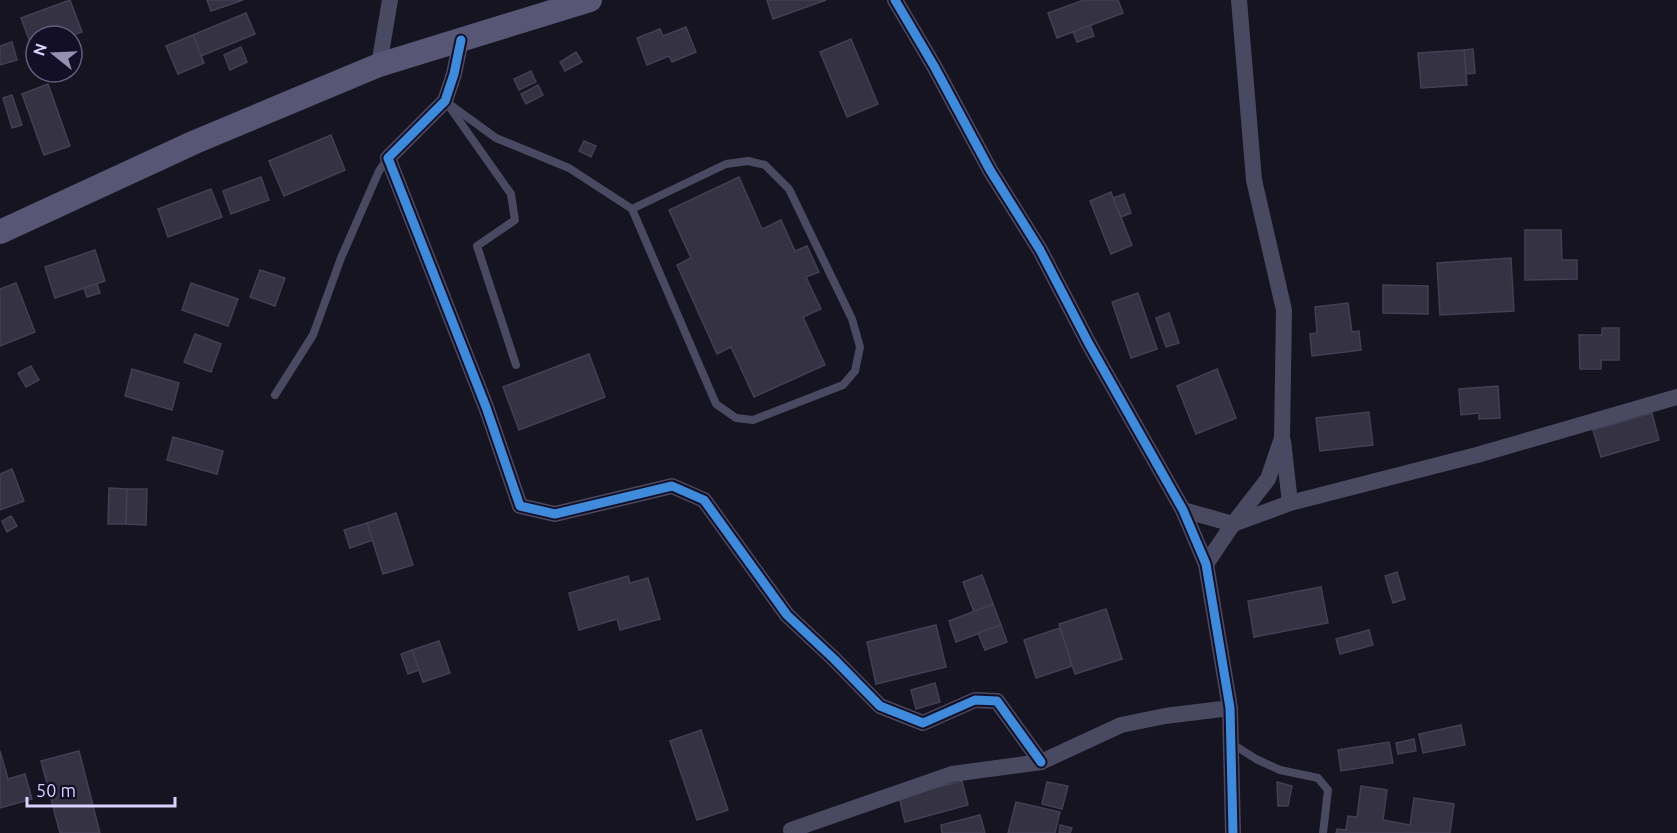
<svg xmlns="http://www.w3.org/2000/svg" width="1677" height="833" font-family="Ubuntu,sans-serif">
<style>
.building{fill:#343243;stroke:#433f54;stroke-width:1.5}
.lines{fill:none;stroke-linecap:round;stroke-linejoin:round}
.lane{stroke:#4a4962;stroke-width:8}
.street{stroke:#4a4962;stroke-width:16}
.secondary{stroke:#575674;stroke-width:24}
.cycleway-casing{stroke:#130f26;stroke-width:13}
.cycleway{stroke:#408adc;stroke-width:9}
</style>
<rect width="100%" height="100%" fill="#161421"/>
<g class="building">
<path d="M70,0L82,32L70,36H36V49L33,50L21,18Z"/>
<path d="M207,0H243L211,11Z"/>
<path d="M767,0H826L773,19Z"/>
<path d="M1084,0H1118L1123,13L1057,38L1048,13Z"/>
<path d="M246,13L255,34L201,56L193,35Z"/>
<path d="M1090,25L1094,36L1077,42L1073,32Z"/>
<path d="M686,27L696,52L672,62L669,56L647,65L637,38L660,29L663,36Z"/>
<path d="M193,35L204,63L178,74L166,46Z"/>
<path d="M851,39L878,104L847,117L820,52Z"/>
<path d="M12,42L17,60L0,65V46Z"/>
<path d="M241,47L247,62L230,70L224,55Z"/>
<path d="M1473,49L1475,73L1466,74L1464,50Z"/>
<path d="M1464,50L1467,85L1421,88L1418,53Z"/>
<path d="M576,52L582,62L565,71L560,62Z"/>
<path d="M531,71L536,82L519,90L514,79Z"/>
<path d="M48,84L70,146L44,155L22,94Z"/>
<path d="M538,85L543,95L526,104L521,94Z"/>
<path d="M12,95L22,125L12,128L3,98Z"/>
<path d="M331,135L345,170L284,196L269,161Z"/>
<path d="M584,141L596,146L591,157L579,151Z"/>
<path d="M261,177L269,200L231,214L223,191Z"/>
<path d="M739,177L762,229L781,220L795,251L807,246L819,272L806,277L821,309L803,317L825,365L754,397L731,347L717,354L677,265L691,258L669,210Z"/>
<path d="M211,189L222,217L168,237L158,209Z"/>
<path d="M1111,192L1132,245L1111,254L1090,201Z"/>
<path d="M1124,194L1131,213L1121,217L1113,198Z"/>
<path d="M1525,230H1561L1562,260H1577V279L1525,280Z"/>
<path d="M95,250L105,281L55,298L45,267Z"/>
<path d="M1511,258L1514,311L1440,315L1437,263Z"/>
<path d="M260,270L285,278L275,306L250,297Z"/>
<path d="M16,283L35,332L0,346V289Z"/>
<path d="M191,283L238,299L228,326L182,310Z"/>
<path d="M97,284L100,293L87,297L84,288Z"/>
<path d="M1383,285L1428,286V314L1383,313Z"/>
<path d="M1138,293L1157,349L1131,358L1112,302Z"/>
<path d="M1348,303L1352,332L1359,331L1361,350L1312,356L1310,334L1317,333L1315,307Z"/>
<path d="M1169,313L1179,343L1166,347L1156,318Z"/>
<path d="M1602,328H1619V360H1601V369H1580L1579,335H1602Z"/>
<path d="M195,334L221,344L211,372L184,362Z"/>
<path d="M589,354L605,397L519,430L503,387Z"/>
<path d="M31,366L39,380L26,387L18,373Z"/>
<path d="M132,369L179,383L172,410L125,396Z"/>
<path d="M1217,369L1236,418L1196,434L1177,386Z"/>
<path d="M1498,386L1500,418L1479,419V413L1461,415L1459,389Z"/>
<path d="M1369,412L1373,445L1320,451L1316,418Z"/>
<path d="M1652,413L1659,440L1601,457L1593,430Z"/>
<path d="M173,437L223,451L217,474L167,460Z"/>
<path d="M12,469L24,501L0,510V474Z"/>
<path d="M109,488L127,489L126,524H108Z"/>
<path d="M127,489H147L146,525L126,524Z"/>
<path d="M396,513L413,565L383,574L367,523Z"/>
<path d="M11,516L17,526L7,532L2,521Z"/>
<path d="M367,523L373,540L350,548L344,530Z"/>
<path d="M1397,572L1405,599L1393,603L1385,576Z"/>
<path d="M982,575L993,604L974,612L963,582Z"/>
<path d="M628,576L630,583L648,578L660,619L620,630L617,619L579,630L569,593Z"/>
<path d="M1321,587L1328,623L1254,637L1248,601Z"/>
<path d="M993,604L1001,625L956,642L949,621Z"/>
<path d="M1106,609L1122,659L1075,674L1059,624Z"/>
<path d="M936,625L946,667L876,684L867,642Z"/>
<path d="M1001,625L1007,642L985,650L978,633Z"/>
<path d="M1060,628L1072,666L1036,678L1024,640Z"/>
<path d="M1369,630L1373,645L1340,654L1336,639Z"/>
<path d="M439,641L450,673L423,682L412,650Z"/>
<path d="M412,650L419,670L408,674L401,654Z"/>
<path d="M935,683L940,702L916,709L911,690Z"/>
<path d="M1461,725L1465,745L1423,753L1419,734Z"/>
<path d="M701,730L728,810L697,820L670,741Z"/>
<path d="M1414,739L1416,751L1398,754L1396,743Z"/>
<path d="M1389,742L1393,763L1341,771L1338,750Z"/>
<path d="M0,751L8,779L25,774L32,799L0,808Z"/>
<path d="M79,751L100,833H60L41,761Z"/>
<path d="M962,781L968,805L905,822L899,797Z"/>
<path d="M1047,782L1068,786L1062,809L1042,804Z"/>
<path d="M1277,782L1292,786L1288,806H1278Z"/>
<path d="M1361,786L1387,790L1383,820L1410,825L1414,798L1454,804L1450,833H1336L1337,829L1346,830L1348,816L1357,817Z"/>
<path d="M1016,802L1060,812L1055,833H1008Z"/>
<path d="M980,815L985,833H942L941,825Z"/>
<path d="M1060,825L1072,828L1070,833H1059Z"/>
</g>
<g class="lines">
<g class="lane">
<path d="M445,101L496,138L569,168L632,209L716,404L736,418L753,420L843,385L855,371L860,347L852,319L789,189L765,165L748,161L726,164L632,209"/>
<path d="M451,109L511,194L515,220L477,246L516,365"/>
<path d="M275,395L313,335L341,258L379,171L388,158"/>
<path d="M1231,743L1256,759L1280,770L1318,778L1328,790L1323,833"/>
</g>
<g class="street">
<path d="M895,0L934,66L990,170L1040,250L1089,344L1183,510L1206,564L1230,708L1233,833"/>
<path d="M461,40L454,74L445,101L388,158L486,407L520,506L555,514L672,486L704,500L787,615L834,659L880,706L923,723L975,700L997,701L1041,762"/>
<path d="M379,65L390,0"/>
<path d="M1283,441L1290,503"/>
<path d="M1183,510L1233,524L1290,503L1477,455L1677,397"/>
<path d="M1206,564L1233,524L1268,479L1282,438L1284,310L1254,180L1239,0"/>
<path d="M791,830L952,774L1041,762L1121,725L1165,716L1230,708"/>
</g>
<path class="secondary" d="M0,232L195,142L379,65L590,0"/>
<g class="cycleway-casing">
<g id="cycleway">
<path d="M895,0L934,66L990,170L1040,250L1089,344L1183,510L1206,564L1230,708L1233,833"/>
<path d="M461,40L454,74L445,101L388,158L486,407L520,506L555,514L672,486L704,500L787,615L834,659L880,706L923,723L975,700L997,701L1041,762"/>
</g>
</g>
<use href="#cycleway" class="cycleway"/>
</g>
<g transform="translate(54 54) rotate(288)"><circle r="28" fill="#130f26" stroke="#625e7d" stroke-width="1.5"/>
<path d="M0-4.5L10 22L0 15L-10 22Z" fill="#9591b1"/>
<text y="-9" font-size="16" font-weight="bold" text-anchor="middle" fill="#d9d4ff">N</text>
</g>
<path d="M27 797v9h148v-9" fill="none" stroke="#d9d4ff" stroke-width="3"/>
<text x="36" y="797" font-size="18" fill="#d9d4ff" stroke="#130f26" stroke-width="4.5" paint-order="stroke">50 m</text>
</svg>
